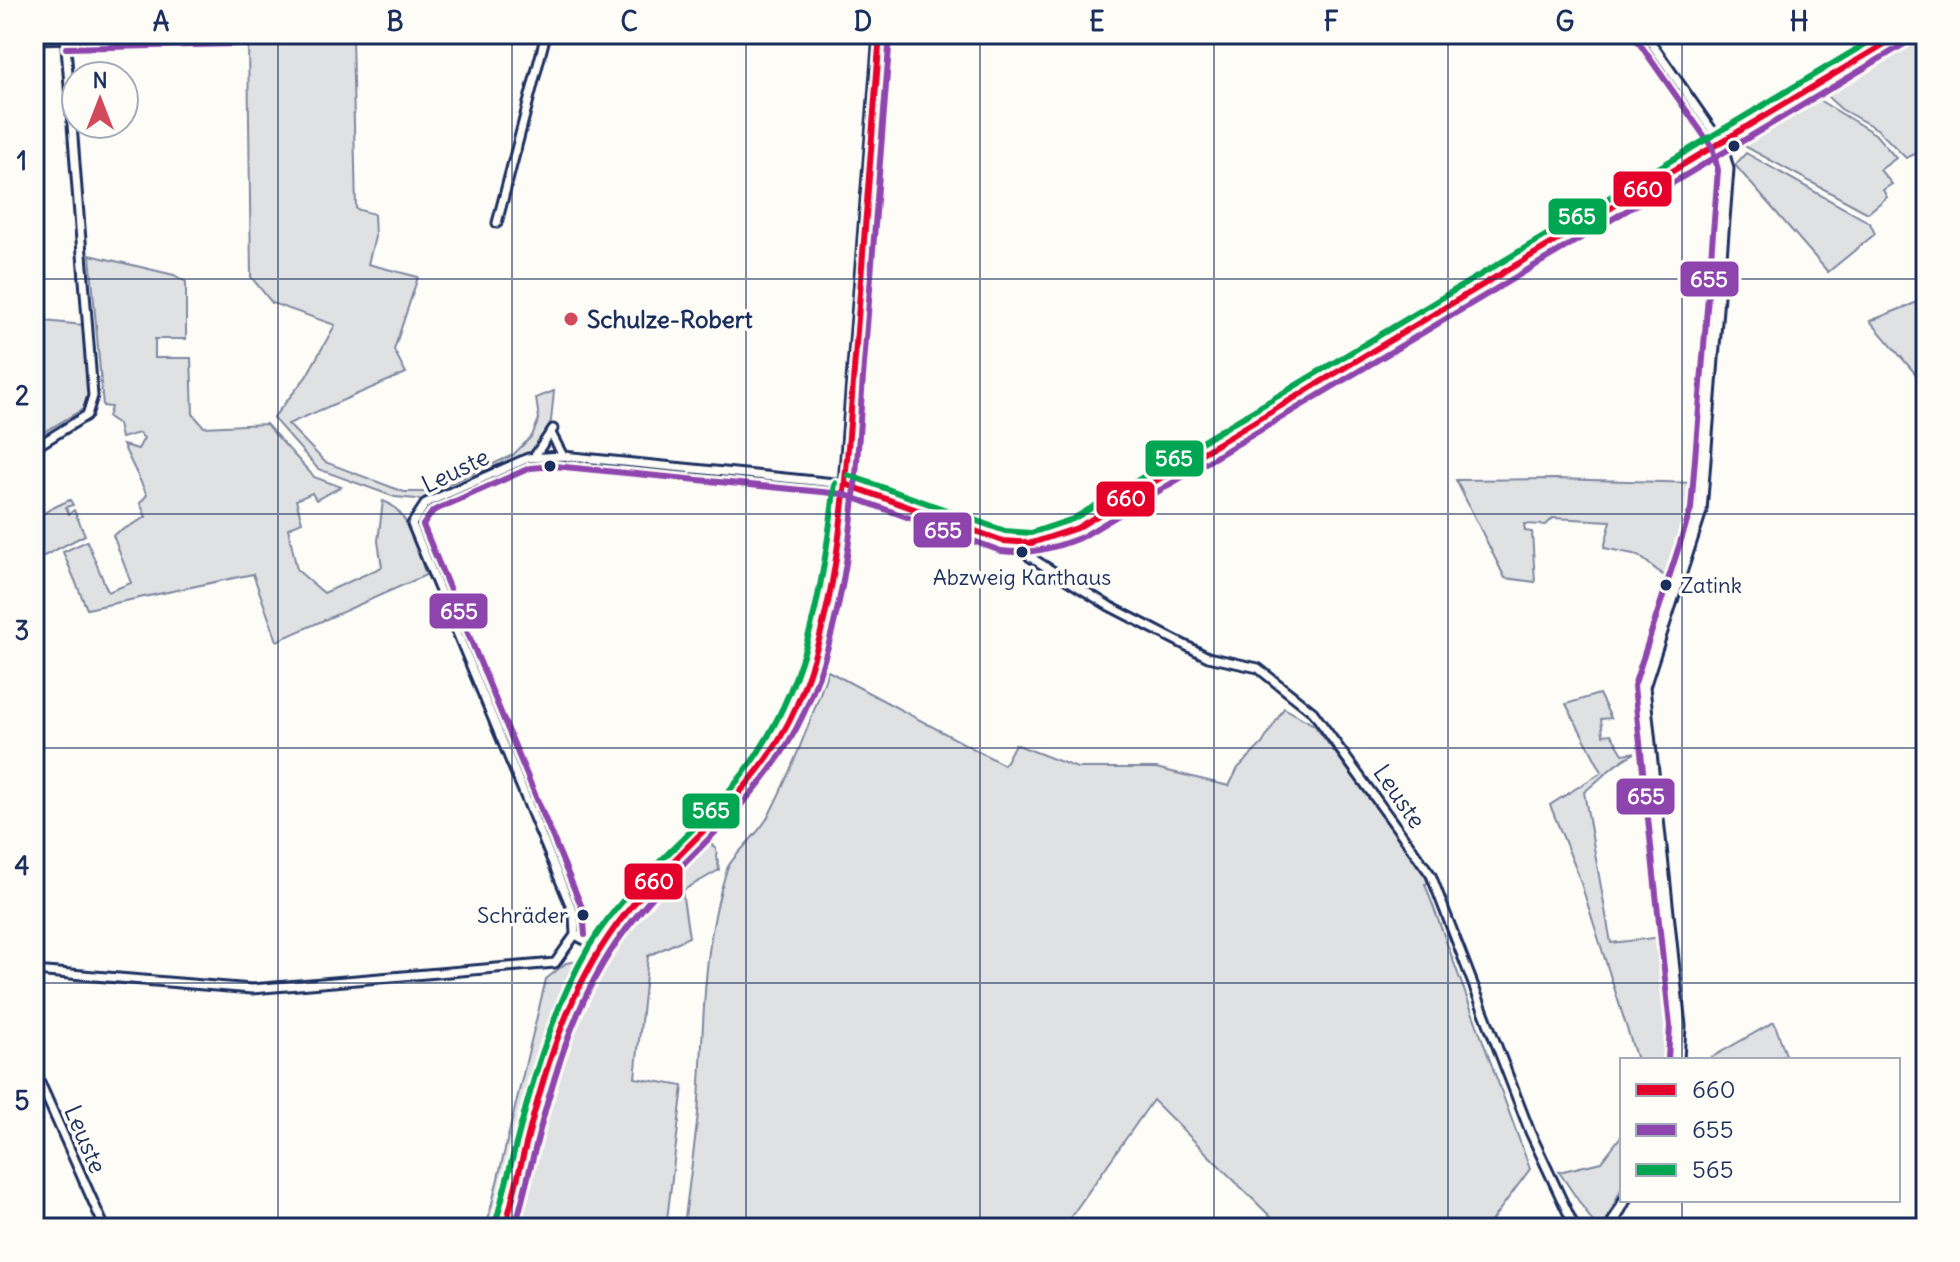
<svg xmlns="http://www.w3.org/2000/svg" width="1960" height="1262" font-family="Delius,sans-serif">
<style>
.green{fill:#e0e1e3;stroke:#7e88a0;stroke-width:2}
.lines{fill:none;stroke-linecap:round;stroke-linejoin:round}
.minor-casing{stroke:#1b2f5e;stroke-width:13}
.tertiary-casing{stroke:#1b2f5e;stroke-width:15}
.secondary-casing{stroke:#1b2f5e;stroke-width:17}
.minor{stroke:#fdfcf7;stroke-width:7}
.tertiary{stroke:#fdfcf7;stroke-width:9}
.secondary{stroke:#fdfcf7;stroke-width:11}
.bus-1-casing{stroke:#fdfcf7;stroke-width:12}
.bus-2-casing{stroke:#fdfcf7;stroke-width:12}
.bus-3-casing{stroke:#fdfcf7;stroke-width:12}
.bus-1{stroke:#e4002b;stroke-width:6}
.bus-2{stroke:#8e44ad;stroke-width:6}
.bus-3{stroke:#00a651;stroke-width:6}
.grid{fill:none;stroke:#1b2f5e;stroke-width:2;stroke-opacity:0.55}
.bus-dot{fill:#1b2f5e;stroke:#fdfcf7;stroke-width:3}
.poi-dot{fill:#d1495b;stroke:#fdfcf7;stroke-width:3}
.labels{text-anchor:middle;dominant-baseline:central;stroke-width:7;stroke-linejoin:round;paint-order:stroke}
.bus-label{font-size:22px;fill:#1b2f5e;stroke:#fdfcf7}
.poi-label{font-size:24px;font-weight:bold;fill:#1b2f5e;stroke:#fdfcf7;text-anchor:start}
.street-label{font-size:24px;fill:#1b2f5e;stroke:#fdfcf7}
.line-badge{stroke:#fdfcf7;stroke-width:3}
.badge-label{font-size:22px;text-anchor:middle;font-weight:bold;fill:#fff}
.neatline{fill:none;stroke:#1b2f5e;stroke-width:3}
.grid-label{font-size:26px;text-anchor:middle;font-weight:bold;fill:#1b2f5e}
</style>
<rect width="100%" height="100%" fill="#fdfcf7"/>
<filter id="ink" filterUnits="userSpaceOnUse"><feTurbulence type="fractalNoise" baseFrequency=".0125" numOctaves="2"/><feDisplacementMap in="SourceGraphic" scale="16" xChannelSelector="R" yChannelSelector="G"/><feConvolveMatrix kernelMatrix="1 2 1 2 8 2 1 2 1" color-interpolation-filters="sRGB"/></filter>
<g filter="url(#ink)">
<g class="green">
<path d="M1911,34H1926V149L1906,158L1877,129L1841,109L1819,89Z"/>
<path d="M352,38L356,209L374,214L375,237L368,264L418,277L394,350L406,373L288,424L325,462L404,492H431L513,455L532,436L539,419L536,398L554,391L551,421L536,450L426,500L395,497L318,469L273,418L306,377L335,325L272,303L251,277L248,41Z"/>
<path d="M1809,94L1875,134L1896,158L1880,170L1892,184L1883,190L1887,197L1868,213L1735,141Z"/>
<path d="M1746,153L1870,223L1875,234L1828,272L1735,165Z"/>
<path d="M90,255L174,275L186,282V339H155V358H191L193,414L204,427L266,424L314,477L341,487L316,500L312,493L296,500L302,522L288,528L297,570L324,593L382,567L378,541L383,501C409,509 417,552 426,575L277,641L253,574L87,609L63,552L87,541L108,592L131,583L113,535L146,517L140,503L147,495L123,445L138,449L144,438L139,433L121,438L118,424L108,417L111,407L103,406Z"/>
<path d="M1920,301L1926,308V386L1870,321Z"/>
<path d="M34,320L83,325L89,399L83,409L34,438Z"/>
<path d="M1555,479L1697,483L1692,511L1668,579L1638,555L1604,548L1611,521L1553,518L1546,525L1524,524L1525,531L1532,532L1535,582L1505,578L1456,480Z"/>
<path d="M70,500L73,505L66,507L69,514L74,510L85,535L34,561C34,518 31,517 70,500Z"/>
<path d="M828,671L1004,765L1015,744L1077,768H1156L1229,786L1238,768L1262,744L1284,708L1314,725L1423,869L1428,884H1425L1530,1169L1486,1228H1282L1153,1100L1063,1228H684C688,1190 694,1152 698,1113C705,1028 700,953 727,869C731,857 759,834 768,817C792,770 811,721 828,671Z"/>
<path d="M1599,694L1611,718L1601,719L1603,735L1611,734L1623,754L1637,752C1616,761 1602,778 1584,792L1611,943L1662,937L1672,1060H1637L1578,874L1550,805L1602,772L1566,704Z"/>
<path d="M709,842L716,849L719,870L682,891L689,937L648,956L635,1078L683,1086L666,1228H510C534,1143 552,1041 596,965C623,918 662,882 699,843Z"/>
<path d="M587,947L588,958L548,1056L499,1228H486L546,979L566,963L579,961Z"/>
<path d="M1774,1022L1786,1055L1773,1060H1707Z"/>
<path d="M1622,1135V1187L1603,1228H1597L1559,1172L1601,1162Z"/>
</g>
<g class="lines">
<g class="minor-casing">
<g id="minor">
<path d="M1645,34L1721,143"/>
<path d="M34,39L236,34"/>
<path d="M497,223L546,34"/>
<path d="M552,435L563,456"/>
<path d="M34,448L87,415L93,396L65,34"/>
<path d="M534,457L553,429"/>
<path d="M1018,543L1030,557L1109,606L1208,657L1258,668L1313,712L1431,875L1530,1132L1575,1228"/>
<path d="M575,935L600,948"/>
<path d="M34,971L252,989L555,963L575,935L574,914L412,524L426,503L528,458L563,456L845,484"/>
<path d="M34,1069L103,1224"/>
</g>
</g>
<g class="tertiary-casing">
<g id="tertiary">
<path d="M845,484L1003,541L1032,543L1077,528L1901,34"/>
<path d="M1678,1060L1680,1026L1644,687L1701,511L1728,169L1721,143"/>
<path d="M1610,1228L1625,1200"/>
</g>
</g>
<g class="secondary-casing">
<path id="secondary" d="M505,1228C530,1138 549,1026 601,947C643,882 707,838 755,776C820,692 833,587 845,484L880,34"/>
</g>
<use href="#minor" class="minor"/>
<use href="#tertiary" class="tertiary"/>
<use href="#secondary" class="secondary"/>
<g class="bus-1-casing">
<g id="bus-1">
<path d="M845,484L1003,541L1032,543L1077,528L1901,34"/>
<path d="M505,1228C532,1125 551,1014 616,926C673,849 757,797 796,707C841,601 845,483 854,370C863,258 871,146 880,34"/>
</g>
</g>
<g class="bus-2-casing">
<g id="bus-2">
<path d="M1637,40L1712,147L1718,170L1691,509L1634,686L1670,1026L1668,1059"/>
<path d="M66,48L236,44"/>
<path d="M585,935L583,910L423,525L433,511L530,468L554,466L843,494L1001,551C1030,555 1055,548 1082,537L1906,43"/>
<path d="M515,1228C542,1127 560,1018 624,932C681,855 763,803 804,713C851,609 855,489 863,377C872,263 881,149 890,35"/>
</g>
</g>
<g class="bus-3-casing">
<g id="bus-3">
<path d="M848,475L1005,531L1031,533L1073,519L1882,34"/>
<path d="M495,1225C521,1130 539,1031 590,945C626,886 683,844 728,792C805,706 822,594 835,483"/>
</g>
</g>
<use href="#bus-1" class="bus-1"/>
<use href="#bus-2" class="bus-2"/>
<use href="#bus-3" class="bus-3"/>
</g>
</g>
<path class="grid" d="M278,34V1228M512,34V1228M746,34V1228M980,34V1228M1214,34V1228M1448,34V1228M1682,34V1060M34,279H1926M34,514H1926M34,748H1926M34,983H1926M1682,1200V1228"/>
<g class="bus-dot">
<circle cx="1734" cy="146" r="7"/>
<circle cx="550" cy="466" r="7"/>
<circle cx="1022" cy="552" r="7"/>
<circle cx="1666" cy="585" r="7"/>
<circle cx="583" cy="915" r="7"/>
</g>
<circle class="poi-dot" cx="571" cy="319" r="8"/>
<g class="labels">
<g class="bus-label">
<text x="1022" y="577">Abzweig Karthaus</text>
<text x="1681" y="585" text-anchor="start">Zatink</text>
<text x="568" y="915" text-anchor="end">Schräder</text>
</g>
<g class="poi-label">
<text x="587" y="319">Schulze-Robert</text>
</g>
<g class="street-label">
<text transform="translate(455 470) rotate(-26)">Leuste</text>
<text transform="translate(1400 796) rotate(55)">Leuste</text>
<text transform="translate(86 1139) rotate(67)">Leuste</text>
</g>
</g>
<g class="line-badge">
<rect x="1612" y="170" width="61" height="38" rx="8" fill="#e4002b"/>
<rect x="1547" y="197" width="61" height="39" rx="8" fill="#00a651"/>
<rect x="1679" y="260" width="61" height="38" rx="8" fill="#8e44ad"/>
<rect x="1144" y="439" width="61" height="39" rx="8" fill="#00a651"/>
<rect x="1095" y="480" width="61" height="38" rx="8" fill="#e4002b"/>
<rect x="912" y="511" width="61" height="38" rx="8" fill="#8e44ad"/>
<rect x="428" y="592" width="61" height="38" rx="8" fill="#8e44ad"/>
<rect x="1615" y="777" width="61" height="39" rx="8" fill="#8e44ad"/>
<rect x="681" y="792" width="60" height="38" rx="8" fill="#00a651"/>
<rect x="623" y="862" width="61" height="39" rx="8" fill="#e4002b"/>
</g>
<g class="badge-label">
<text x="1643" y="197">660</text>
<text x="1577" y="224">565</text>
<text x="1709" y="287">655</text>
<text x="1174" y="466">565</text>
<text x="1126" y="506">660</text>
<text x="943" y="538">655</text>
<text x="459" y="619">655</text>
<text x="1646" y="804">655</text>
<text x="711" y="818">565</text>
<text x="654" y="889">660</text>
</g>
<rect width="1960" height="1262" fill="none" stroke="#fdfcf7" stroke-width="88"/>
<rect x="1620" y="1058" width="280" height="144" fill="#fdfcf7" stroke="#a3aaba" stroke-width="2"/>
<rect x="1636" y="1084" width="40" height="12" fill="#e4002b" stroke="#a3aaba" stroke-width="2"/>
<text x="1692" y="1098" font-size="24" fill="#1b2f5e">660</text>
<rect x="1636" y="1124" width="40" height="12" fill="#8e44ad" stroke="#a3aaba" stroke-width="2"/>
<text x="1692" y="1138" font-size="24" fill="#1b2f5e">655</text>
<rect x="1636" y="1164" width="40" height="12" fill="#00a651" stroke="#a3aaba" stroke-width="2"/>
<text x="1692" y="1178" font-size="24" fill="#1b2f5e">565</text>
<g transform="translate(100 100)"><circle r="38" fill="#fdfcf7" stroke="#a3aaba" stroke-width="2"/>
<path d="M0-6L14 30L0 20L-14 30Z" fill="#d1495b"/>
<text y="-12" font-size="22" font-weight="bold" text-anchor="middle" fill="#1b2f5e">N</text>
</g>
<rect x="44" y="44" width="1872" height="1174" class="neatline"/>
<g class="grid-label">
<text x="161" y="31">A</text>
<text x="395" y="31">B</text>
<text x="629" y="31">C</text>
<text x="863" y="31">D</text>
<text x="1097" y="31">E</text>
<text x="1331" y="31">F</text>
<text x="1565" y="31">G</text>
<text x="1799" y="31">H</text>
<text x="22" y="170">1</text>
<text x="22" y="405">2</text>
<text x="22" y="640">3</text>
<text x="22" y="875">4</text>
<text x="22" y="1110">5</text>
</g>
</svg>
